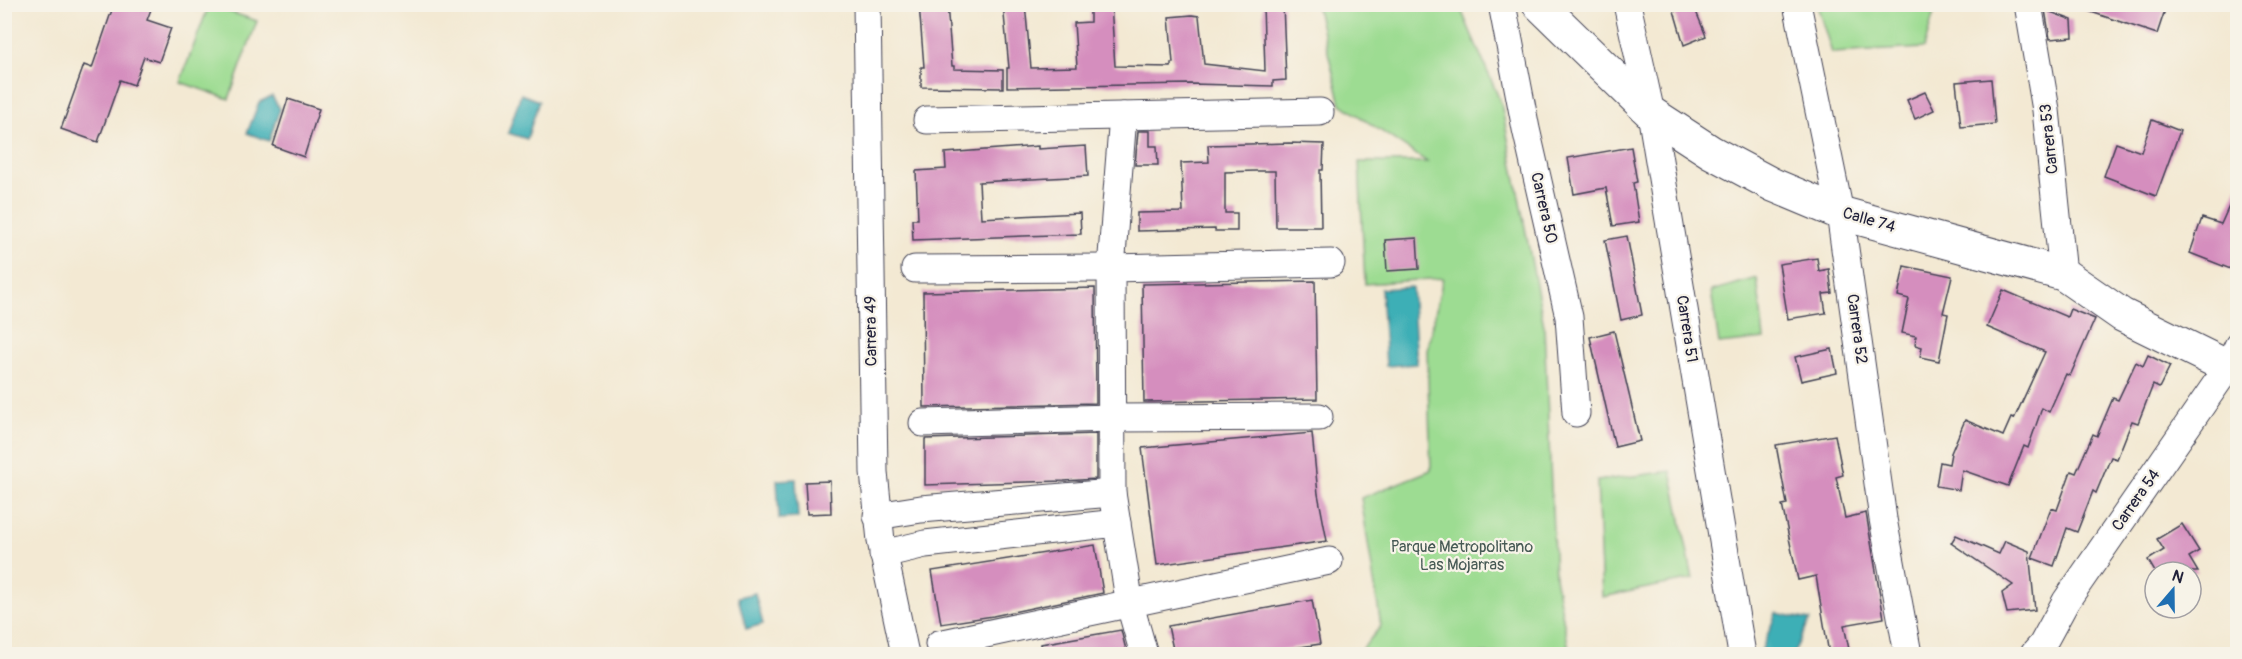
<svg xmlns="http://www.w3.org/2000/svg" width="2242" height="659" font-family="Pangolin,sans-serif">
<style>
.green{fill:#9ddc92;stroke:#607f66;stroke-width:1.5}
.water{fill:#3eafb6;stroke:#306878;stroke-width:1.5}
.building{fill:#d58ebe}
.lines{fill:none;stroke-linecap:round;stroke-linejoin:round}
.street-casing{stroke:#414052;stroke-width:29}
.secondary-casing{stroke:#414052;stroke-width:35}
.street{stroke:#fff;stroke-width:27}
.secondary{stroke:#fff;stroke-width:33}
.labels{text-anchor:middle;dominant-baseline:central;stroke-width:4.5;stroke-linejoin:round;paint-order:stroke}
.street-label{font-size:16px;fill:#22223b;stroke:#f7f3e8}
.park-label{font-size:16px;fill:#475a55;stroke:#f7f3e8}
</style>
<rect width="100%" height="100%" fill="#f7f3e8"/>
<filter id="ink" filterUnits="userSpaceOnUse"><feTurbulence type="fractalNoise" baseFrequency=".0167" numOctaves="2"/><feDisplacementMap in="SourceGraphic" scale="12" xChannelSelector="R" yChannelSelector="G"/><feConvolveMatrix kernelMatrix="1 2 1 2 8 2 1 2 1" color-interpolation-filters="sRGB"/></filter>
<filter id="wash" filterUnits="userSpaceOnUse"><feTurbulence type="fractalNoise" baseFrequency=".008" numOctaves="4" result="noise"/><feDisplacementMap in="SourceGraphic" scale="24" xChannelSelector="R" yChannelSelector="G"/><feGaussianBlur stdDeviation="1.35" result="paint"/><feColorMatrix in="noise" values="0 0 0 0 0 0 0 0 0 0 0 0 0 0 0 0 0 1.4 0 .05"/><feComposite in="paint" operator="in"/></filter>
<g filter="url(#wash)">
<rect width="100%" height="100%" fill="#f3e9d3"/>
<g class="green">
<path d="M209,5L257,21L229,99L180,82Z"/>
<path d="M1316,5H1459L1501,103L1544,326L1555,577L1570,654H1358L1381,626L1361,498L1431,470L1427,350L1443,278L1365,284L1359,162H1427L1341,104Z"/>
<path d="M1817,5V4L1936,5L1924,48L1832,53Z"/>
<path d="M1757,278L1764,339L1719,344L1711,291Z"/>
<path d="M1671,471L1693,579L1602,597L1597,481Z"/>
</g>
<g class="water">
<path d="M521,94L539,101L527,139L508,133Z"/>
<path d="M272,96L280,109L269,141L247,133L259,102Z"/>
<path d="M1412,287L1417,364L1386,366L1381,289Z"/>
<path d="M796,479L798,518L779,519L777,480Z"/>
<path d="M755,593L763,624L746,629L738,597Z"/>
<path d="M1776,613L1810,620L1793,654H1760Z"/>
</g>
<g id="blocks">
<g class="building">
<path d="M114,4H153L147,20L171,28L159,62L144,57L134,85L120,80L98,142L61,129L84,65L92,68Z"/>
<path d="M919,4H947L952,66H954V69L1003,70V88L921,87V67H924Z"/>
<path d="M1003,4H1025L1031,68L1077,67L1074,23L1090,22V6L1111,4L1115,66L1171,67V63H1173L1169,17L1192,15L1199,16L1204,64L1265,71L1263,4H1283L1286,80L1273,81V86L1191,84L1007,87V68H1009Z"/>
<path d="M1672,4H1693L1706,36L1684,45Z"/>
<path d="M2080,4H2167L2157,34L2079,8Z"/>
<path d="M2045,10L2072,20L2073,37L2050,39Z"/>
<path d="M1991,79L1995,124L1961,127L1956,82Z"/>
<path d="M1925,92L1934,110L1915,119L1907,100Z"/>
<path d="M288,99L319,109L304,157L273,146Z"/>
<path d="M2152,120L2180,131L2156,196L2104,176L2116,143L2141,152Z"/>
<path d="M1138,131H1150V146H1157L1158,165H1135Z"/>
<path d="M1289,143L1324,144L1323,170H1320L1321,227H1276L1275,171H1255L1225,172V213H1237V231H1215V229L1137,231V213L1183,212L1181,163L1209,162L1208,145Z"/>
<path d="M1038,146V149L1086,146L1088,176L979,182L981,218L1080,213L1081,234L913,240L912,219H918L916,171L946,169L945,153Z"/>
<path d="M1631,147L1637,182L1633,183L1639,222L1613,226L1606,188L1574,194L1568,158Z"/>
<path d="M2238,186V272L2190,253L2202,218L2221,224Z"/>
<path d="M1627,236L1642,315L1621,320L1605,240Z"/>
<path d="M1417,238L1419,269L1387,271L1385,240Z"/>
<path d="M1817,258L1819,271L1829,269L1832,293L1823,294L1826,313L1788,319L1779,264Z"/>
<path d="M1904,266L1952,276L1943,313L1948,314L1939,361L1920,357L1922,347L1915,345L1916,336L1902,333L1909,299L1898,296Z"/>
<path d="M1315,281L1317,399L1144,402L1142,284Z"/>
<path d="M1095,288L1096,403L924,407L923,292Z"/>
<path d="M2003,290L2067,317L2070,309L2095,319L2070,376L2066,374L2049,412L2042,408L2028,448L2024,446L2008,486L1962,470L1959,490L1936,486L1940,462L1949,464L1951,453L1965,420L2003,436L2011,418L2014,419L2045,352L1987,327Z"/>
<path d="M1614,331L1640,441L1615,447L1590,337Z"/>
<path d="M1832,349L1837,373L1801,381L1795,357Z"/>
<path d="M2148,355L2170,366L2159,388L2153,385L2138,423L2132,421L2117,459L2111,457L2096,493L2093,491L2077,532L2067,528L2054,566L2032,558L2051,508L2057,510L2071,471L2076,473L2093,434L2097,436L2113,398L2118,400L2136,362L2143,366Z"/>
<path d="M1312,433L1318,494L1327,541L1157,565L1142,448Z"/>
<path d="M1096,434V479L1064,481L925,485V439Z"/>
<path d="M1835,435L1843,475L1836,477L1845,518L1866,513L1884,618L1844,625L1850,654H1829L1816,576L1798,580L1782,505L1787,504L1776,445Z"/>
<path d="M830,481L831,513L807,514L805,482Z"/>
<path d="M2182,524L2199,551L2189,557L2198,572H2155L2148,560L2164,550L2157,539Z"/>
<path d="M1956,535L1999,554L2005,541L2029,551L2035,610L2007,613L2002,593L2013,585L1951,543Z"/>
<path d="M1095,545L1103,593L993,616L941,624L932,571Z"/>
<path d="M1312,600L1320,644L1254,654H1174L1168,626Z"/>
<path d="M1121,630L1127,654H1041V644Z"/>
</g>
</g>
</g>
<g filter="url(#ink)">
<use href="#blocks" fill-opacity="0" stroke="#414052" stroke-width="1.5"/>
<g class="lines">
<g class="street-casing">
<g id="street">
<path d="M867,4L874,472L881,541L905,654"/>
<path d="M1502,4L1526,129L1569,317L1576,413"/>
<path d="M1627,4L1651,113L1742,654"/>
<path d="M1797,4L1840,213L1883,519L1908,654"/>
<path d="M2028,4L2046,110L2063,274"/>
<path d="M1123,116L1111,268L1112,493L1130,605L1144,654"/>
<path d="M927,120L1320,112"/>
<path d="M915,269L1111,268L1331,263"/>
<path d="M923,423L1113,418L1319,417"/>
<path d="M877,516L921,509L1112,493"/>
<path d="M883,554L925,544L1117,523"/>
<path d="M939,644L1329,561"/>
<path d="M2034,654L2042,645L2066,601L2228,367L2238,346"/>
</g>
</g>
<g class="secondary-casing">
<path id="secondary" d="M1539,4L1651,113L1711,152L1773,185L1840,213L2063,274L2122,315L2228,367L2238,365"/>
</g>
<use href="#street" class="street"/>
<use href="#secondary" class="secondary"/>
</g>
</g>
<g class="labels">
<g class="street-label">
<text transform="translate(2049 139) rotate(-96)">Carrera 53</text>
<text transform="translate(1544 208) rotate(77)">Carrera 50</text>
<text transform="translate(1869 220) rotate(16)">Calle 74</text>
<text transform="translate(1687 329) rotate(81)">Carrera 51</text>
<text transform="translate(1857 329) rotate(82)">Carrera 52</text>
<text transform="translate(871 331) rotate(-91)">Carrera 49</text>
<text transform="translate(2136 500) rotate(-55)">Carrera 54</text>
</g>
<g class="park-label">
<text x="1462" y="547">Parque Metropolitano<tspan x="1462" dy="18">Las Mojarras</tspan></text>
</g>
</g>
<rect width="2242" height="659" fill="none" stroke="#f7f3e8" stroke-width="24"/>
<g transform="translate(2173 590) rotate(20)"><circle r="28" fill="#f7f3e8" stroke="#a29fa3" stroke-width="1.5"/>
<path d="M0-4.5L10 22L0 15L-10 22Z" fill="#1f6fb2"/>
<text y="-9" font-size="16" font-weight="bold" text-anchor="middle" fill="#22223b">N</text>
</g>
</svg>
